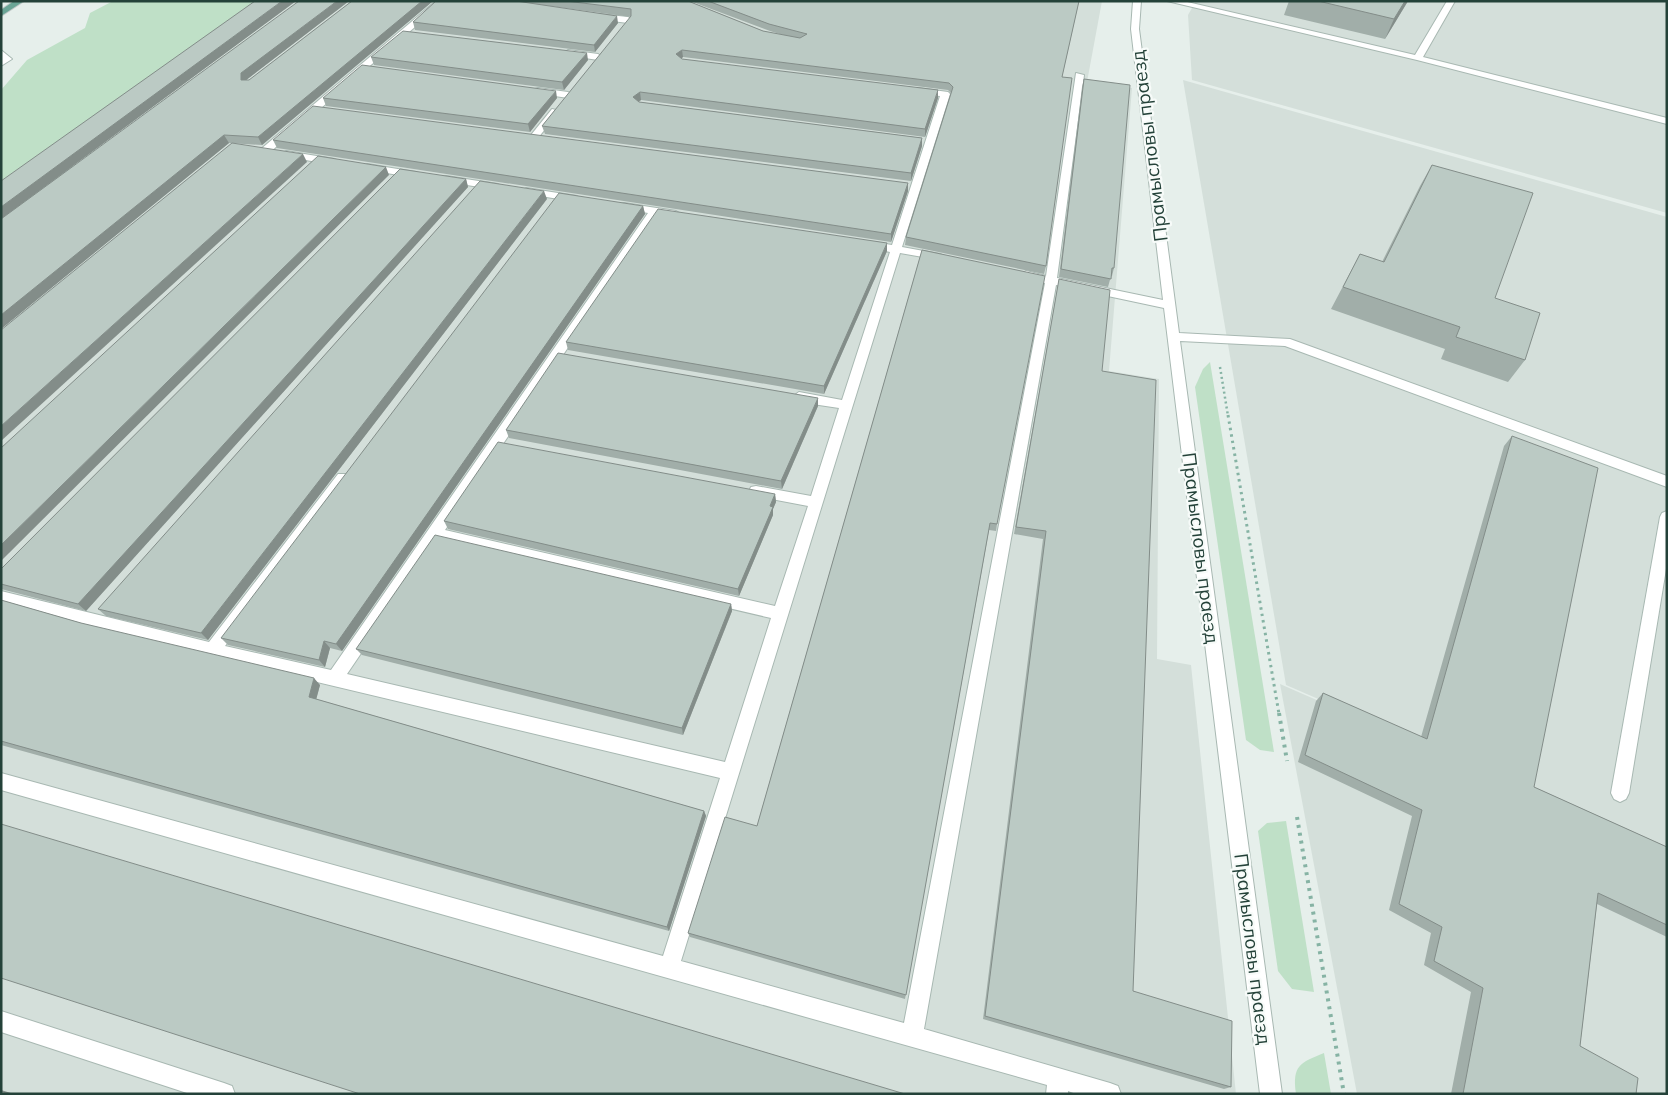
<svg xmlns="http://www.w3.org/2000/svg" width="1668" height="1095" font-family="Mulish,sans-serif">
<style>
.built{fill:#d4dfda}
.green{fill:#bfe0c7}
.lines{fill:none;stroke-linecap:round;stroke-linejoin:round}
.minor-casing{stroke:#a8b8b2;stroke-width:2}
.major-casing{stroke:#c2cac8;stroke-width:2}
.path-far2{stroke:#86b3a4;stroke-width:2.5;stroke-dasharray:2 3;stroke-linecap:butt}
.path-far1{stroke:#86b3a4;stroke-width:3;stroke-dasharray:2.5 4;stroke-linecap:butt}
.path{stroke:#86b3a4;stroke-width:4;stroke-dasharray:3 5;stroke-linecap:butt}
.minor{fill:#fff;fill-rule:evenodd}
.major{fill:#6aa595;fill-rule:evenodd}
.wall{fill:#a1aea9}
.shaded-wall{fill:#838d89}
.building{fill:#bbcac4;stroke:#838d89}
.labels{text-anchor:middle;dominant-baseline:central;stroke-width:4.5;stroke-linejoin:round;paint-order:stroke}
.street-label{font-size:19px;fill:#244239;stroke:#f7fbf9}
</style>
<rect width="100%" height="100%" fill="#e6efeb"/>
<g class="built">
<path d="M267,1H1102L1087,82L1132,88L1109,371L1159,379L1157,659L1191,665L1236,1094H1V186Z"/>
<path d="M1196,1H1667V213L1192,80L1188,15Z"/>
<path d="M1183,80L1667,217V850L1286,685Z"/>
<path d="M1280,684L1667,853V1094H1357Z"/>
</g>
<g class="green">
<path d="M113,1H259L1,181V90L27,60L85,28L90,13Z"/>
<path d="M1210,362L1274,752L1260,750L1246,740L1195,387L1203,369Z"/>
<path d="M1286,821L1314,992L1292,989L1278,971L1258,831L1267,823Z"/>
<path d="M1324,1053L1331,1094H1296C1292,1065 1300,1063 1324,1053Z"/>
</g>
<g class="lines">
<g class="minor-casing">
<g id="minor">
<path d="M436,1H445L269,153H261V149Z"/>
<path d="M1133,1H1141L1139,29L1179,333L1290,339L1667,476V487L1285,346L1180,341L1282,1094H1260L1164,308L1056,285L924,1029L1110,1083L1118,1086L1121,1094H1076L1068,1091V1094H1046L1047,1085L1,790V773L663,956L720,778L90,628L1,604V591L209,642L338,474H348L350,478L348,482L225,646L331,670L648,213L620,208V204L624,203L676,211L681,214L676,217L658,214L445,530L775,606L808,506L756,496L751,495L749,491L751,487L756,486L811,496L839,408L799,402L792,397L799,392L842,400L890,252L862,246L860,244L866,241L892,245L940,96L918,94L913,91L918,88L948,92L950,94L902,247L940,254L946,257L940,260L900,253L681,961L904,1023L1045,283L1022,278L1020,275L1026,271L1046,276L1076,73L1084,75L1057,278L1163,300L1131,29ZM438,540L771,618L725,762L347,674Z"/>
<path d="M1167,1H1183L1415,55L1447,1H1455L1423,57L1667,118V124L1417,60Z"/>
<path d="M599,14L628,17L632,20L628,23L596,19V15Z"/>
<path d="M1,50L12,59L1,66Z"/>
<path d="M568,50L598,54L602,57L598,60L565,55L564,53Z"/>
<path d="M538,88L568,92L573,95L568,98L535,93V89Z"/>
<path d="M552,109L560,111L537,139H531V135Z"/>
<path d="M286,151L335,159L340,162L335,165L282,156L281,154Z"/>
<path d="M367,164L416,172L421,175L416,178L363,169L362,167Z"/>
<path d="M446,176L498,184L503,187L498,190L442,181V177Z"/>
<path d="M526,188L577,196L582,199L577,202L522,193L521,191Z"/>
<path d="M1667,511V563L1629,793L1626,799L1620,802L1614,799L1611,793L1660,517L1662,513Z"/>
<path d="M1,1011L224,1083L232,1086L235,1094H190L1,1032Z"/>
</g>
</g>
<g class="major-casing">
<path id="major" d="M14,1H24L1,16V10Z"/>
</g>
<path class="path-far2" d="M1220,367L1228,416"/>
<path class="path-far1" d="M1228,415L1279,714"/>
<g class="path">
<path d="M1279,713L1287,761"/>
<path d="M1297,817L1344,1094"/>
</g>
<use href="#minor" class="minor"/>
<use href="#major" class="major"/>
</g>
<g class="wall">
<path d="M296,1L70,168L349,1L246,80H249L352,1H433L262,145L229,143L1,329V181Z"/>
<path d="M436,1H688L763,31L786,36L770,31L690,1H1079L1062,77L1046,266L1044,274L905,245L906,237L951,93L948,90L683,57L681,59L938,98L925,137L641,100L639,102L922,138V146L911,181L545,134L542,126L631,17L550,6L618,23L595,52L415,30L413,22Z"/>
<path d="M1289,1H1408L1385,39L1284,15Z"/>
<path d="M371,57L588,60L564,90L374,65Z"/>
<path d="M1084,79L1114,268L1112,276H1111L1108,287L1059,277L1082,87Z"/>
<path d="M323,98H557L530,132L326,106Z"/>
<path d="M273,140L908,183V191L891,242L277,148Z"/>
<path d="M1432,165L1495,298L1525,360L1508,382L1441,359L1445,349L1331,309L1360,254L1382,262L1420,186Z"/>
<path d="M466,179L468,187L86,611L1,589V569Z"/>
<path d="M547,199L208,640L106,616L98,609Z"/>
<path d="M643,206L645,214L342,651L330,648L325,667L228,645L221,638Z"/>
<path d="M922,250L997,524L996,531L989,530L905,999L690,937L688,933L757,826Z"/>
<path d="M887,251L824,394L568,350L566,342Z"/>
<path d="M1059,279L1102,371L1133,991L1231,1087L1224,1089L983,1019L1043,539L1014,534Z"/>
<path d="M818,406L782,489L509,438L506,430Z"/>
<path d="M1512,436L1534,787L1667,847V937L1597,904L1580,1046L1636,1094H1451L1471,992L1424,965L1431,933L1389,910L1412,816L1298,762L1316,701L1323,693L1421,737L1504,446Z"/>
<path d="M775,494L776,502L773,509V515L739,596L448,529L444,521Z"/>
<path d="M1,600L81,623L320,685L316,699L704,811L706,816L669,931L1,745Z"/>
<path d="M731,604L732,611L683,735L362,655L356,649Z"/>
</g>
<g class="shaded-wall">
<path d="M282,1H296L1,219V207Z"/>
<path d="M337,1H349L245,81L241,80V73Z"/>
<path d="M422,1H433L262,145L258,137Z"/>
<path d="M1405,1H1408L1385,39L1394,19Z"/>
<path d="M617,16L618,23L595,52L594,45Z"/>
<path d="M682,50L683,57L677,62L676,54Z"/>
<path d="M587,53L588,60L564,90L562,82Z"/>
<path d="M938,90V98L925,137V129Z"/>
<path d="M556,91L557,98L530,132L528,124Z"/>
<path d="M640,92L641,100L634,104L633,97Z"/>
<path d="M224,135L229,143L1,329V315Z"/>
<path d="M922,138V146L911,181V173Z"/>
<path d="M303,154L307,162L1,441V426Z"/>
<path d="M386,167L389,175L1,561V545Z"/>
<path d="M466,179L468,187L86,611L78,604Z"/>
<path d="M908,183V191L891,242V234Z"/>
<path d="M544,191L547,199L208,640L201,633Z"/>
<path d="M643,206L645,214L342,651L336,644Z"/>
<path d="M887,243V251L824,394V386Z"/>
<path d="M818,398V406L782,489L781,481Z"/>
<path d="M775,494L776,502L773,509V515L739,596L738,589Z"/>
<path d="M731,604L732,611L683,735L682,728Z"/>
<path d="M324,641L330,648L325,667L319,660Z"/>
<path d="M314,678L320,685L315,704L309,697Z"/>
<path d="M704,811L706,816L669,931L667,927Z"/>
<path d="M1,1090L14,1094H7L1,1092Z"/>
</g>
<g class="building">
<path d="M255,1H282L1,207V181Z"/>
<path d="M299,1H337L241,73V80H249L352,1H422L258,137L224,135L1,315V219Z"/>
<path d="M436,1H516L617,16L594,45L413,22Z"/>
<path d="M566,1H688L763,31L800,38L807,34L769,24L708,1H1079L1062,77L1072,78L1046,266L906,237L953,87L949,83L682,50L676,54L682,59L938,90L925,129L640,92L633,97L639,102L922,138L911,173L542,126L631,16V9Z"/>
<path d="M1318,1H1405L1394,19Z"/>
<path d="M403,31L587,53L562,82L371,57Z"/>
<path d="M362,65L556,91L528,124L323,98Z"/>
<path d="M1084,79L1130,85L1114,268H1112L1111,279L1061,269Z"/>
<path d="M313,106L908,183L891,234L273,140Z"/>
<path d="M232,143L303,154L1,426V330Z"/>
<path d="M318,156L386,167L1,545V448Z"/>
<path d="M1432,165L1533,193L1495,298L1540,313L1525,360L1456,337L1460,327L1343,287L1360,254L1384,262Z"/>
<path d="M400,169L466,179L78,604L1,584V569Z"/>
<path d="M480,181L544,191L201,633L98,609Z"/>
<path d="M559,193L643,206L336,644L324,641L319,660L221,638Z"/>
<path d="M658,209L887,243L824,386L566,342Z"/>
<path d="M922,250L1045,276L997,524L990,523L906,995L688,933L725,817L757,826Z"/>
<path d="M1059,279L1110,290L1102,371L1156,380L1133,991L1232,1021L1231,1087L985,1016L1046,531L1016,527Z"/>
<path d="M558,353L818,398L781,481L506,430Z"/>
<path d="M1512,436L1598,468L1534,787L1667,847V925L1598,893L1580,1046L1638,1078L1636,1094H1463L1483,988L1434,961L1442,927L1399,904L1422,810L1305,755L1323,693L1427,739Z"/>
<path d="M498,442L775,494L770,506L773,507L738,589L444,521Z"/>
<path d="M435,535L731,604L682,728L356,649Z"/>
<path d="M1,600L81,623L314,678L309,697L704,811L667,927L1,741Z"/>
<path d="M1,824L905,1094H360L1,978Z"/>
</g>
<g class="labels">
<g class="street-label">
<text transform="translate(1149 146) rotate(-97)">Прамысловы праезд</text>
<text transform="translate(1201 548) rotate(83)">Прамысловы праезд</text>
<text transform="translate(1253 949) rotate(83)">Прамысловы праезд</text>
</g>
</g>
<rect width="1668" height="1095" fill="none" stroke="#244239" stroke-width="5"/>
</svg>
